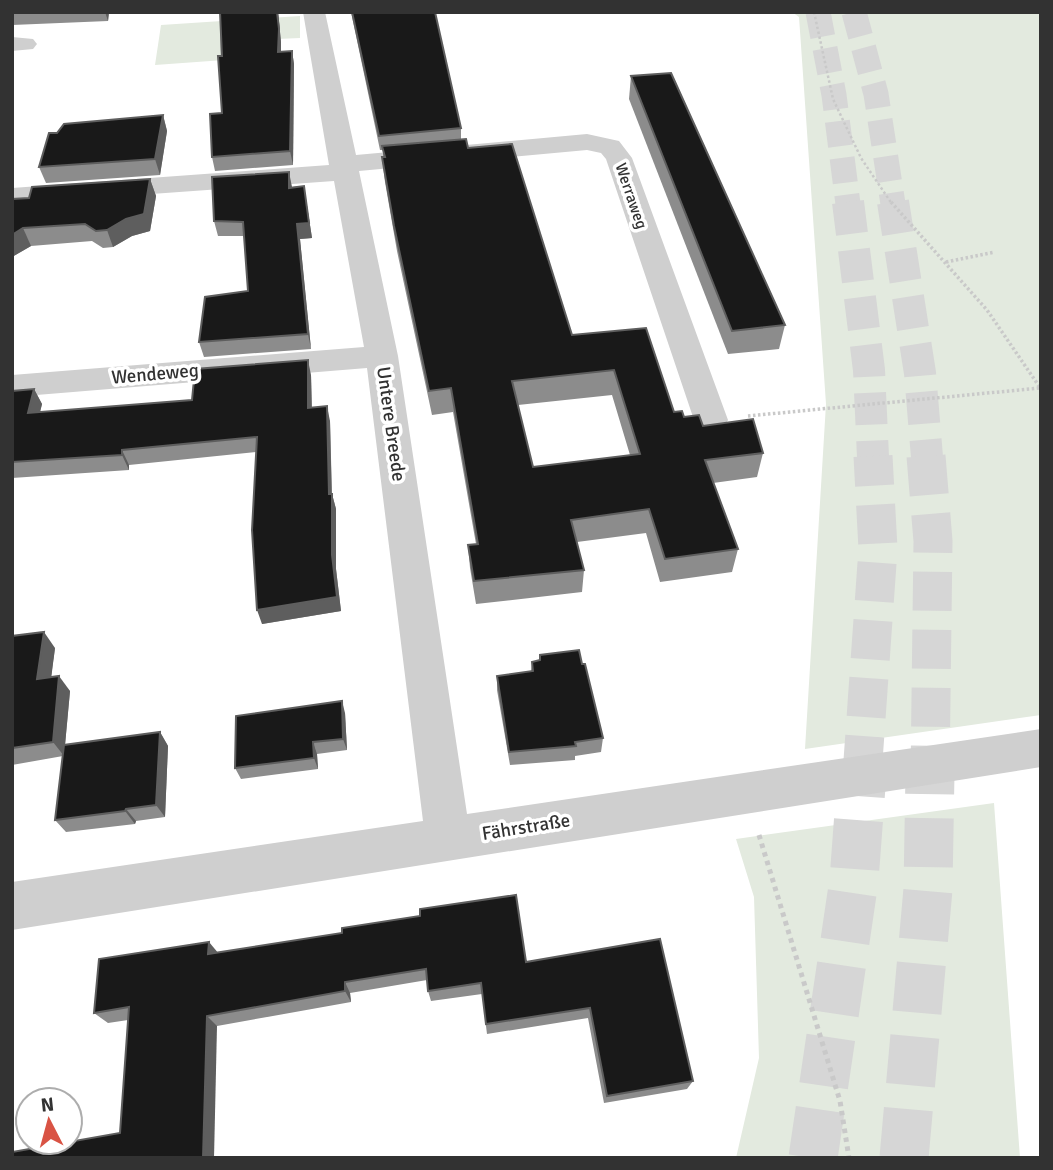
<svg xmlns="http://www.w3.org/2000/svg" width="1053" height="1170" font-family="Signika,sans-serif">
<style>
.green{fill:#e3eadf}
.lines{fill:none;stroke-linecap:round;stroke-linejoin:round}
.trunk-tunnel-far3{stroke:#d6d6d6;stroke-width:25;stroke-dasharray:25 12;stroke-linecap:butt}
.trunk-tunnel-far2{stroke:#d6d6d6;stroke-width:32;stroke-dasharray:32 16;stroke-linecap:butt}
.trunk-tunnel-far1{stroke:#d6d6d6;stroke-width:39;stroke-dasharray:39 19;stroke-linecap:butt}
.trunk-tunnel{stroke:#d6d6d6;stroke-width:49;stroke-dasharray:49 24;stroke-linecap:butt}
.path-far2{stroke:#c9c9c9;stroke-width:2.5;stroke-dasharray:2.5 2.5;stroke-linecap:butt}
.path-far1{stroke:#c9c9c9;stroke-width:3.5;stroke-dasharray:2.5 2.5;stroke-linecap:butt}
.path{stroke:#c9c9c9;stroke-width:5;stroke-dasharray:4.5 4.5;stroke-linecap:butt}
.minor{fill:#cfcfcf;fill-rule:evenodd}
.wall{fill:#8c8c8c;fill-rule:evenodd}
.shaded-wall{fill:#5e5e5e}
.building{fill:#191919;stroke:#5e5e5e;stroke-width:2;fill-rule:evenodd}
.labels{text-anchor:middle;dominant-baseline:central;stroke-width:7;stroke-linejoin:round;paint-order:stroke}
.far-street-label{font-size:16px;fill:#323232;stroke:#fff}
.street-label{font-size:19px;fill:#323232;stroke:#fff}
</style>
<rect width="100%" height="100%" fill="#fff"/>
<g class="green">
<path d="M792,12H1041V715L805,749L826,404L799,17Z"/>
<path d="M300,16V38L253,40L252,58L155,65L161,25Z"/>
<path d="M994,803L1020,1158H736L759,1058L754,897L736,839Z"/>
</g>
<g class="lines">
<g class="trunk-tunnel-far3">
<path d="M818,12L834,95L848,204"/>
<path d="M854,12L876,94L893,204"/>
</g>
<g class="trunk-tunnel-far2">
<path d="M848,202L869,370L873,457"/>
<path d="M893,202L920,373L927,457"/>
</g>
<g class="trunk-tunnel-far1">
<path d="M926,456L933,541L930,775"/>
<path d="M862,775L878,549L873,456"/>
</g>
<g class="trunk-tunnel">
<path d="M813,1158L854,880L862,773"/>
<path d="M904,1158L928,889L930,773"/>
</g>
<path class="path-far2" d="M814,12L833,99L861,158L892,204"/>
<g class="path-far1">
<path d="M891,202L987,310L1041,389"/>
<path d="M946,262L995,252"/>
<path d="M748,416L1040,388"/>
</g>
<path class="path" d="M759,835L840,1101L849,1158"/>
<g class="minor">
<path d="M303,12H325L356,155L587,134L619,141L632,158L728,420L723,429L711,432L699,429L694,420L606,159L601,153L587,150L359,171L398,356L467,814L1041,729V767L12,930V882L423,821L367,368L12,397V375L364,347L334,181L12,204V188L329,165Z"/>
<path d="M12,37L33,39L37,44L33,49L12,51Z"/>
</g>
</g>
<g class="wall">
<path d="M12,12H109L108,21L12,25Z"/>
<path d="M220,12H278L281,42V52L292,51L294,64L293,165L215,171L212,157L222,113Z"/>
<path d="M351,12H435L461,128V139L468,148L572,335L674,412L703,426L763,453L757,477L713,483L738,549L732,572L660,582L646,533L577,542L584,570L582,592L476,604L470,568L468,545L476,544L453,412L432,415L397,251L385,182L382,157H383V150H380ZM612,395L630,455L533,467L518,405Z"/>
<path d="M631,76L785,325L779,349L728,354L629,99Z"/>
<path d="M163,115L167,131L160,175L46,183L39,167L57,133Z"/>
<path d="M150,179L156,196L150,231L132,236L113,247L103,248L92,241L31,246L12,257L29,198Z"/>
<path d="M304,186L312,238L300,239L311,349L204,357L199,342L248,291L244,236H218L214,221L292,187Z"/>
<path d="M311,375L312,408L330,421L332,494L336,509V569L341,611L262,624L256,452L129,465V470L12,478V391L34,389L42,404L40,412L192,400Z"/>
<path d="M12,636L55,648L51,677L70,691L65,745L160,732L168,746L165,817L136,821L135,824L66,832L55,820L63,756L12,765Z"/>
<path d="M540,655L582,664L603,738L601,752L575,756V760L510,765L497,690V676L531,671L532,662L540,661Z"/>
<path d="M345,713L347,750L317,754L318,769L241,779L235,768Z"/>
<path d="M218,953L526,962L693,1081L687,1089L604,1103L588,1018L487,1034L482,994L431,1001L428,991L427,980L350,993L351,1002L217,1026L120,1133L128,1020L108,1023L94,1013Z"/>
</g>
<g class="shaded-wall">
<path d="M105,12H109L108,21Z"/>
<path d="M277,12H278L281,42V66L278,52Z"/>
<path d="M292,51L294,64L293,165L290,151Z"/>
<path d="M163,115L167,131L160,175L155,159Z"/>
<path d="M289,172L292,187V203L289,188Z"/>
<path d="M150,179L156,196L150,231L132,236L113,247L107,230Z"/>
<path d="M304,186L312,238L300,239L311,349L308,334L297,224Z"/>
<path d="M23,228L31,246L12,257V235Z"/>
<path d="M308,360L311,375L312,423L308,408Z"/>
<path d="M34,389L42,404L36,428L28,413Z"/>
<path d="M327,406L330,421L332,508V494L336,509V569L341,611L262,624L257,610L332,555L329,494Z"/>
<path d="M122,450L129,465V470L122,455Z"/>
<path d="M44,632L55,648L49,695L37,679Z"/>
<path d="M59,676L70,691L64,756L53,742Z"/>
<path d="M342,701L345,713L347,750L343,739Z"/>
<path d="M160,732L168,746L165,817L156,805Z"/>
<path d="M313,742L317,754L318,769L314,758Z"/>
<path d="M126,809L136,821L135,824L125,811Z"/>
<path d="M209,942L219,954H208Z"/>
<path d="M345,982L350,993L351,1002L345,991Z"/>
<path d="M207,1016L217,1026L214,1158H203Z"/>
</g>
<g class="building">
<path d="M220,12H277L279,29L278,52L292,51L290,151L212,157L210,114L222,113L218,56H222Z"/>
<path d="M352,12H435L461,128L379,136Z"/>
<path d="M671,73L785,325L732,331L631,76Z"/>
<path d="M163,115L155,159L39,167L49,133H57L64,124Z"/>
<path d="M466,139L468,148L512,144L572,335L646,328L674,412L682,411L684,417L699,415L703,426L753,419L763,453L705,460L738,549L665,559L649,509L571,520L584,570L474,581L468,545L478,544L451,388L429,391L394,226L382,157H385L382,146ZM614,370L640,454L533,467L512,381Z"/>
<path d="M289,172V188L304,186L309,223L297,224L308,334L199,342L205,297L248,291L243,222L214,221L212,177Z"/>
<path d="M150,179L144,214L126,219L107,230L96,231L85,224L23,228L12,235V199L29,198L32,187Z"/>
<path d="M308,360V408L327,406L329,494H332V555L337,597L257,610L252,530L257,437L122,450V455L12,462V391L34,389L28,413L192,400L195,369Z"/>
<path d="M44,632L37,679L59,676L53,742L12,748V636Z"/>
<path d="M579,650L582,664H585L603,738L575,742L576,746L509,752L497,676L533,671L532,662L540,660V655Z"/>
<path d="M342,701L343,739L313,742L314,758L235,768L236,716Z"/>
<path d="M160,732L156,805L126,809L125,811L55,820L64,745Z"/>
<path d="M516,895L526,962L660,939L693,1081L607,1096L590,1008L486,1024L481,983L428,991L426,969L345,982V991L207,1016L203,1158H12V1152L120,1133L129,1007L94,1013L99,959L209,942L208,954L342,933V928L420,916V909Z"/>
</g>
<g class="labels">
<g class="far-street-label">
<text transform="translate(631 196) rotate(71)">Werraweg</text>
</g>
<g class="street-label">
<text transform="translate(155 374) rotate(-5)">Wendeweg</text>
<text transform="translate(391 424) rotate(82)">Untere Breede</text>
<text transform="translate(526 827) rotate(-9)">Fährstraße</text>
</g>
</g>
<rect width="1053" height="1170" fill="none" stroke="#323232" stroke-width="28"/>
<g transform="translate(49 1121) rotate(354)"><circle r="33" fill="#ffffff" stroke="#adadad" stroke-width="2"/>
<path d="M0-5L12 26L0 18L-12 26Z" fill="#d95344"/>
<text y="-10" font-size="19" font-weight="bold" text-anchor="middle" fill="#323232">N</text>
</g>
</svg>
